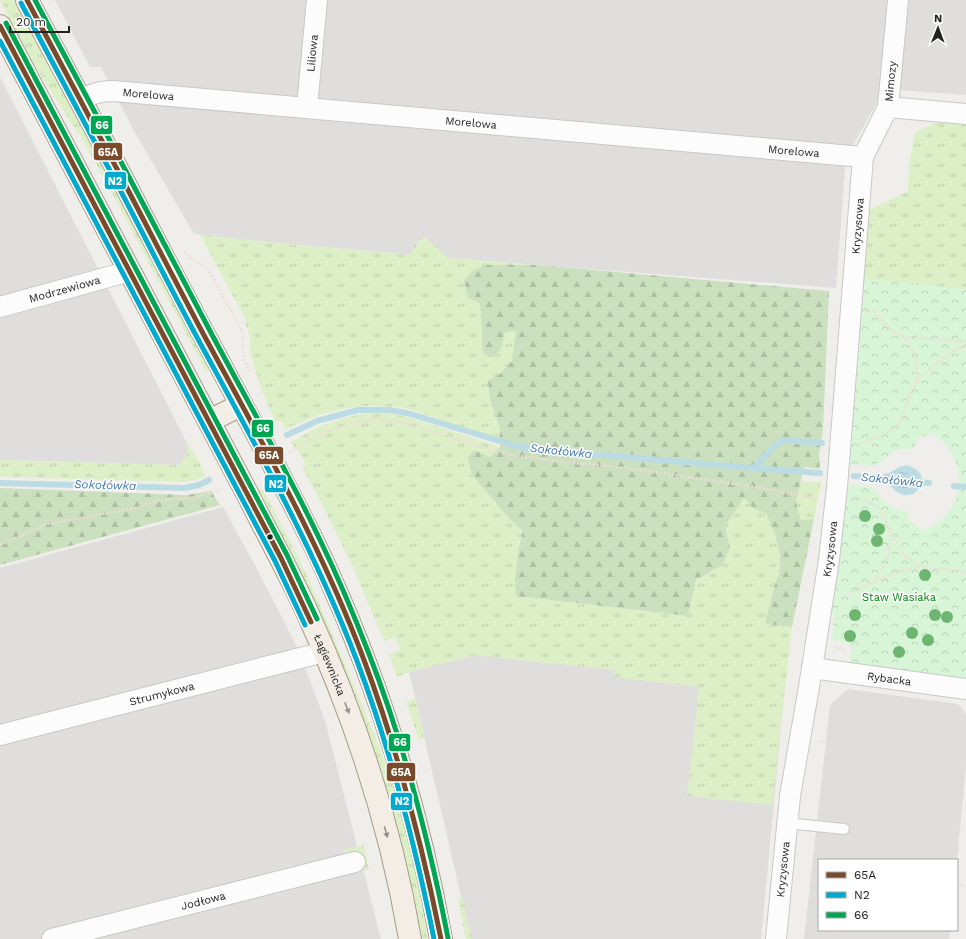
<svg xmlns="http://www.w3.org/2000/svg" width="966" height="939" font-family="'Work Sans',sans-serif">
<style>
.residential{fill:#dfdedc}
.grass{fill:url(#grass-tufts)}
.forest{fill:url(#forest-firs)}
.park{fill:url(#park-crowns)}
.water{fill:url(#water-ripples)}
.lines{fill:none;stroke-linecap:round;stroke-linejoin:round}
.stream{stroke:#bcdce4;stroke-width:6}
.lane-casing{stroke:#c9c8c6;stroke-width:12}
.street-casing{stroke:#c9c8c6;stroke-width:22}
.primary-casing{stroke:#a79c86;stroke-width:24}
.path{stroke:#eddcda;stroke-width:2.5;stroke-dasharray:2 2;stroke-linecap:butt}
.lane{stroke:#fdfcfc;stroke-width:10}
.street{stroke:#fdfcfc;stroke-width:20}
.primary{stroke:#f3ede6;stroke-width:22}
.bus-1-casing{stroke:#fff;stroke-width:8}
.bus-2-casing{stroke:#fff;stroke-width:8}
.bus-3-casing{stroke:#fff;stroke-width:8}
.bus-1{stroke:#7a4b2a;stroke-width:5}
.bus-2{stroke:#00a9ce;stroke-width:5}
.bus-3{stroke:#00a651;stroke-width:5}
.tree{fill:#6fb572}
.oneway{fill:#95928e}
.bus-dot{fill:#222;stroke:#fff;stroke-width:1.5}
.labels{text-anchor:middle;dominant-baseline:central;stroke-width:3;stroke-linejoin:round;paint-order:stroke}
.street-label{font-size:11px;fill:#222;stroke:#fff}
.park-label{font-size:11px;fill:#05860f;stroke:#fff}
.water-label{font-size:12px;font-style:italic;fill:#427ab2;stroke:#fff}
.line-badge{stroke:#fff;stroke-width:1.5}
.badge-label{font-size:11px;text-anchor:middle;font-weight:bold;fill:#fff}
</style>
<defs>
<pattern id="grass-tufts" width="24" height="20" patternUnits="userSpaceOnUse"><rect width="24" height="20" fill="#ddefc7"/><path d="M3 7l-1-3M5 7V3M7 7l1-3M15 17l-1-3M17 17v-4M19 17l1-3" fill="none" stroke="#bdcdab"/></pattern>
<pattern id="forest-firs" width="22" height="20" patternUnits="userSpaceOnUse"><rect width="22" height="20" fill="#cae0be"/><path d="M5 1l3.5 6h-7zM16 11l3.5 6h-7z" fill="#adc0a3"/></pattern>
<pattern id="park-crowns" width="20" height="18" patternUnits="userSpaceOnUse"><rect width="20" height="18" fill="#d8f6d7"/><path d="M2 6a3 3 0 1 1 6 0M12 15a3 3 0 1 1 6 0" fill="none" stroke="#b9d3b8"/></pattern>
<pattern id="water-ripples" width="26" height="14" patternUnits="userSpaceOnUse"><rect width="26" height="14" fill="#bcdce4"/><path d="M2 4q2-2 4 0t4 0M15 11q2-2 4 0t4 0" fill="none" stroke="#a1bcc3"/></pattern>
</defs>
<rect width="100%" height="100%" fill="#f0eeea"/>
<g class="residential">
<path d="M55,0H966V95L885,89L846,157L836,288L448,258L245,240L194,234L133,129L101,67H90Z"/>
<path d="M0,77L186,441L188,453L179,465L0,460Z"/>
<path d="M223,507L257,569L293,639L308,675L325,721L381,939H0V568Z"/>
<path d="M476,655L615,670L614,677L784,696L761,939H471L409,672Z"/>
<path d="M848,689L958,704L966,714V766L957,860H819V930H950L949,939H804L830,705Z"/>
</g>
<g class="grass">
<path d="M0,0H14L209,369L205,370L112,193L86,146L31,60Z"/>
<path d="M940,121L966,122V339L855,446L867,211L908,191L909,165L915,132Z"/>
<path d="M200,235L275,243L410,255L416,243L425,237L448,258L537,265H486L480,303L483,353L501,349L505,332L516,331L512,361L500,374L490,400L500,428V439L488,436L403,407L363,406L342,409L319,415L285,429L281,421H275L261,388L250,354V339L248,329L245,324L246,320Z"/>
<path d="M385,413L405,416L500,447L472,475L509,518L523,531L519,546L517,596L688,616L696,580L722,565L730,548L725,526L744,498L754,509L766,513L775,534L780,554L779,574L774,587L765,624L792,627L772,805L687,796L699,687L614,677L615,670L476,655L409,672L397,677L389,654L400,650L395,637L384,641L353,567L325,510L302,467L306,464L299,452L294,447L291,442L318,427L344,418L361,414Z"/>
<path d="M186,441L199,461L205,475L199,479L186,482L0,477V460L179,465L188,453Z"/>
<path d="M801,481L821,482L814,519L801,520L796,502Z"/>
<path d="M263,489C275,513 288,537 300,561C321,605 339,650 358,695C369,723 382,751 391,780C408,830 419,887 428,939H423C403,842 378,745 338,654C314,598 287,544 259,490Z"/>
<path d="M415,699L424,738L419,740L406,701Z"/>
<path d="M364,845L369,870H364L359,851L345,854L343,850Z"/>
<path d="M458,898H462L472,939H466Z"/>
</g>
<g class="forest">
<path d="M486,265H537L829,291L823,429L819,455L820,469L804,467L796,502L801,520L814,519L792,627L765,624L774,587L779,574L780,554L775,534L766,513L754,509L744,498L725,526L730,548L722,565L696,580L688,616L516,596L515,579L519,546L523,531L509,518L472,475L468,458L474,450L490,457L500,447V428L490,400L488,380L500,374L512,361L516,331L505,332L501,349L491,358L483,353L480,303L468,298L464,280L473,271Z"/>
<path d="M0,488L186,495L211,491L220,505L0,565Z"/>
</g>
<path class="park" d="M861,278L966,289V680L850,664L851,646C847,641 839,642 833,640L832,638L834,614L830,613L845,485C853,485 868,485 874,489C878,491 879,496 882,499C889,507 897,510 907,511L911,522L924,531C929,528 935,525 940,521C964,502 965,466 944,443C941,440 936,437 932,433L918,438L913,449C900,448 895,450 885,458C881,461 878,464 873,465L847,464Z"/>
<path class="water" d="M907,465C911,467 915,468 918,471C928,481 918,496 905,495C897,494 894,489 889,485C884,482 879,480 874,477L889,473L899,467Z"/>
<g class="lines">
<g class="stream">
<path d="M287,435L317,421L358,410H389L407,413L516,446L532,449L753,468L820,473"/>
<path d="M753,468L777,444L784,440L822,443"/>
<path d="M854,476L882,478"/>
<path d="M915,482L929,483"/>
<path d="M0,483L184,488L199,485L209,480"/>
<path d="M954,486L966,487"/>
</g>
<g class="lane-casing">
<path id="lane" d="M787,823L844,829"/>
</g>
<g class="street-casing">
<g id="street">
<path id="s1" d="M80,100C92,94 99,91 113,91L863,157"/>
<path id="s2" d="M307,107L317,0"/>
<path d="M888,107L966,114"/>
<path id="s3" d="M0,307L130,271"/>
<path id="s4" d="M812,668L966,689"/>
<path id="s5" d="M0,735L324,652"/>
<path id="s6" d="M52,939L355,862"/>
<path id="s7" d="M776,939L790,796L809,687L823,598L829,560L837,487L863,157L888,107L898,0"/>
</g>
</g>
<g class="primary-casing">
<g id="primary">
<path d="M27,0C65,72 104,143 141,215C166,262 190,310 216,357C253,427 293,497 326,569C380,687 418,811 441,939"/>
<path id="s8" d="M0,26L248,495C268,535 290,574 308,614C355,717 391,827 410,939"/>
<path d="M209,421L241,405"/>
</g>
</g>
<g class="path">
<path d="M185,252L192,259L206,267L211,274L242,331L243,336V355L249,371"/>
<path d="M872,309L882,321L894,332L902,336L913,338L966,341"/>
<path d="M902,336C917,353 919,362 915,384"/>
<path d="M860,444C872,436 888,436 898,424C905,416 905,405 909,396C919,374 944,355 966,345"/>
<path d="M290,453L304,444L312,438L323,432L357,422L377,419L395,421L412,425L479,446L513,455L555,461L626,468L755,487L804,496L817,500"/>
<path d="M856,496L871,503L878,508L903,554L913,562L923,567L966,572"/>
<path d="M0,545L46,524L136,508L157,501L196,497L221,489"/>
<path d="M874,581C886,563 891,553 891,530"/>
<path d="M844,597C852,591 862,587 872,583C888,575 904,569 923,567"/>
<path d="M835,647C839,647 844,648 845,653"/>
<path d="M819,741L826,742"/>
<path d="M957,884L963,885"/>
</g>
<use href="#lane" class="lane"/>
<use href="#street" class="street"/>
<use href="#primary" class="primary"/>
<g class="bus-1-casing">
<g id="bus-1">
<path d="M27,0C57,56 87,113 117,169C147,226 176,283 206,339C263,444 322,548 364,660C398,751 422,844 441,939"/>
<path d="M0,26L281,558L311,622"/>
</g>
</g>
<g class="bus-2-casing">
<g id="bus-2">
<path d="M21,3C50,58 79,113 108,167C139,225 168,284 199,341C256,446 314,549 357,661C391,751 415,844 434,939"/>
<path d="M0,41L275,561L305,625"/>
</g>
</g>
<g class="bus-3-casing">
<g id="bus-3">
<path d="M35,0C63,53 92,106 120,160C150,216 179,273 209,329C246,399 286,468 320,540C338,577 354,615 369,654C405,746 429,841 448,938"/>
<path d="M6,23L287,555L317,619"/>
</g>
</g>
<use href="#bus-1" class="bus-1"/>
<use href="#bus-2" class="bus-2"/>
<use href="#bus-3" class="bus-3"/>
</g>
<g class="tree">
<circle cx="865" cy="516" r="6"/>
<circle cx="879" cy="529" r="6"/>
<circle cx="877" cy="541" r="6"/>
<circle cx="925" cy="575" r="6"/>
<circle cx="855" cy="615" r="6"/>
<circle cx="935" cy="615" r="6"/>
<circle cx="947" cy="617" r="6"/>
<circle cx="912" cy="633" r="6"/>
<circle cx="850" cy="636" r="6"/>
<circle cx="928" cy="640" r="6"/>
<circle cx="899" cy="652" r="6"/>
</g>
<defs><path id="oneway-solid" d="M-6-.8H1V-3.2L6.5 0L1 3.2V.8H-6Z"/></defs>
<g class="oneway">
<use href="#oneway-solid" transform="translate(347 708) rotate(69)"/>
<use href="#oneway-solid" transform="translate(386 832) rotate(75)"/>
</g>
<circle class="bus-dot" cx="270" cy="537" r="3.5"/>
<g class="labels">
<g class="street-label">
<text stroke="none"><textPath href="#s2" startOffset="54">Liliowa</textPath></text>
<text stroke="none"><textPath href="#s7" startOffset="869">Mimozy</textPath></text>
<text stroke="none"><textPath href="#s1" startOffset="70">Morelowa</textPath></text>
<text stroke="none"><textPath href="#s1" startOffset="394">Morelowa</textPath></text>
<text stroke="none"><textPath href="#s1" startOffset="718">Morelowa</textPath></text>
<text stroke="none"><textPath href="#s7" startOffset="718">Kryzysowa</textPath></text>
<text stroke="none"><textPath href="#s3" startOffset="67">Modrzewiowa</textPath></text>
<text stroke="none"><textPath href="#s7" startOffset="394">Kryzysowa</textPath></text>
<text stroke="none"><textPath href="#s8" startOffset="719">Łagiewnicka</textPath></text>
<text stroke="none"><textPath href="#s4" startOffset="78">Rybacka</textPath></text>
<text stroke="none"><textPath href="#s5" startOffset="167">Strumykowa</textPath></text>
<text stroke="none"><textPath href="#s7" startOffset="70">Kryzysowa</textPath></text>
<text stroke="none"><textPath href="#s6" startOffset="156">Jodłowa</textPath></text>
</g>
<g class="park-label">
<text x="899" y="597">Staw Wasiaka</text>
</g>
<g class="water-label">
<text transform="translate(561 451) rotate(6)">Sokołówka</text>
<text transform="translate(892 480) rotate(6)">Sokołówka</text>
<text transform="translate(105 485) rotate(2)">Sokołówka</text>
</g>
</g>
<g class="line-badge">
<rect x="90" y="115" width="23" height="20" rx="4" fill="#00a651"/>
<rect x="93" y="142" width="30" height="19" rx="4" fill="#7a4b2a"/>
<rect x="104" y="171" width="23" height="19" rx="4" fill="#00a9ce"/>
<rect x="251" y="419" width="23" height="19" rx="4" fill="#00a651"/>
<rect x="254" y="446" width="30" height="19" rx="4" fill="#7a4b2a"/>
<rect x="264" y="474" width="23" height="19" rx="4" fill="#00a9ce"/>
<rect x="388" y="733" width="23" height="19" rx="4" fill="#00a651"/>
<rect x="386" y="762" width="30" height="20" rx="4" fill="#7a4b2a"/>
<rect x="390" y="792" width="23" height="19" rx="4" fill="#00a9ce"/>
</g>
<g class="badge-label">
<text x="102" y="129">66</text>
<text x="108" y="156">65A</text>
<text x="115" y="185">N2</text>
<text x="263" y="432">66</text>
<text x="269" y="459">65A</text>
<text x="276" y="488">N2</text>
<text x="400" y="746">66</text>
<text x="401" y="776">65A</text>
<text x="402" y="805">N2</text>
</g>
<rect x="818" y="859" width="140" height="72" fill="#ffffff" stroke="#a7a7a7"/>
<rect x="826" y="872" width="20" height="6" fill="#7a4b2a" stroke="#a7a7a7"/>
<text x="854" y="879" font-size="12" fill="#222222">65A</text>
<rect x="826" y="892" width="20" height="6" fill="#00a9ce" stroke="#a7a7a7"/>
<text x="854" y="899" font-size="12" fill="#222222">N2</text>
<rect x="826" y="912" width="20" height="6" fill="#00a651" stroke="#a7a7a7"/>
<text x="854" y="919" font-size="12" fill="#222222">66</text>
<g transform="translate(938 28) rotate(1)" stroke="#ffffff" stroke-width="3" paint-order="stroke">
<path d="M0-3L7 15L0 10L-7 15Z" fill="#222222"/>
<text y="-6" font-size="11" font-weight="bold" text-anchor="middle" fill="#222222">N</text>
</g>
<path d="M10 26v6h59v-6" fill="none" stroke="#222222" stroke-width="2"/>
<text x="16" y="26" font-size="12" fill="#222222" stroke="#ffffff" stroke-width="3" paint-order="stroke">20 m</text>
</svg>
